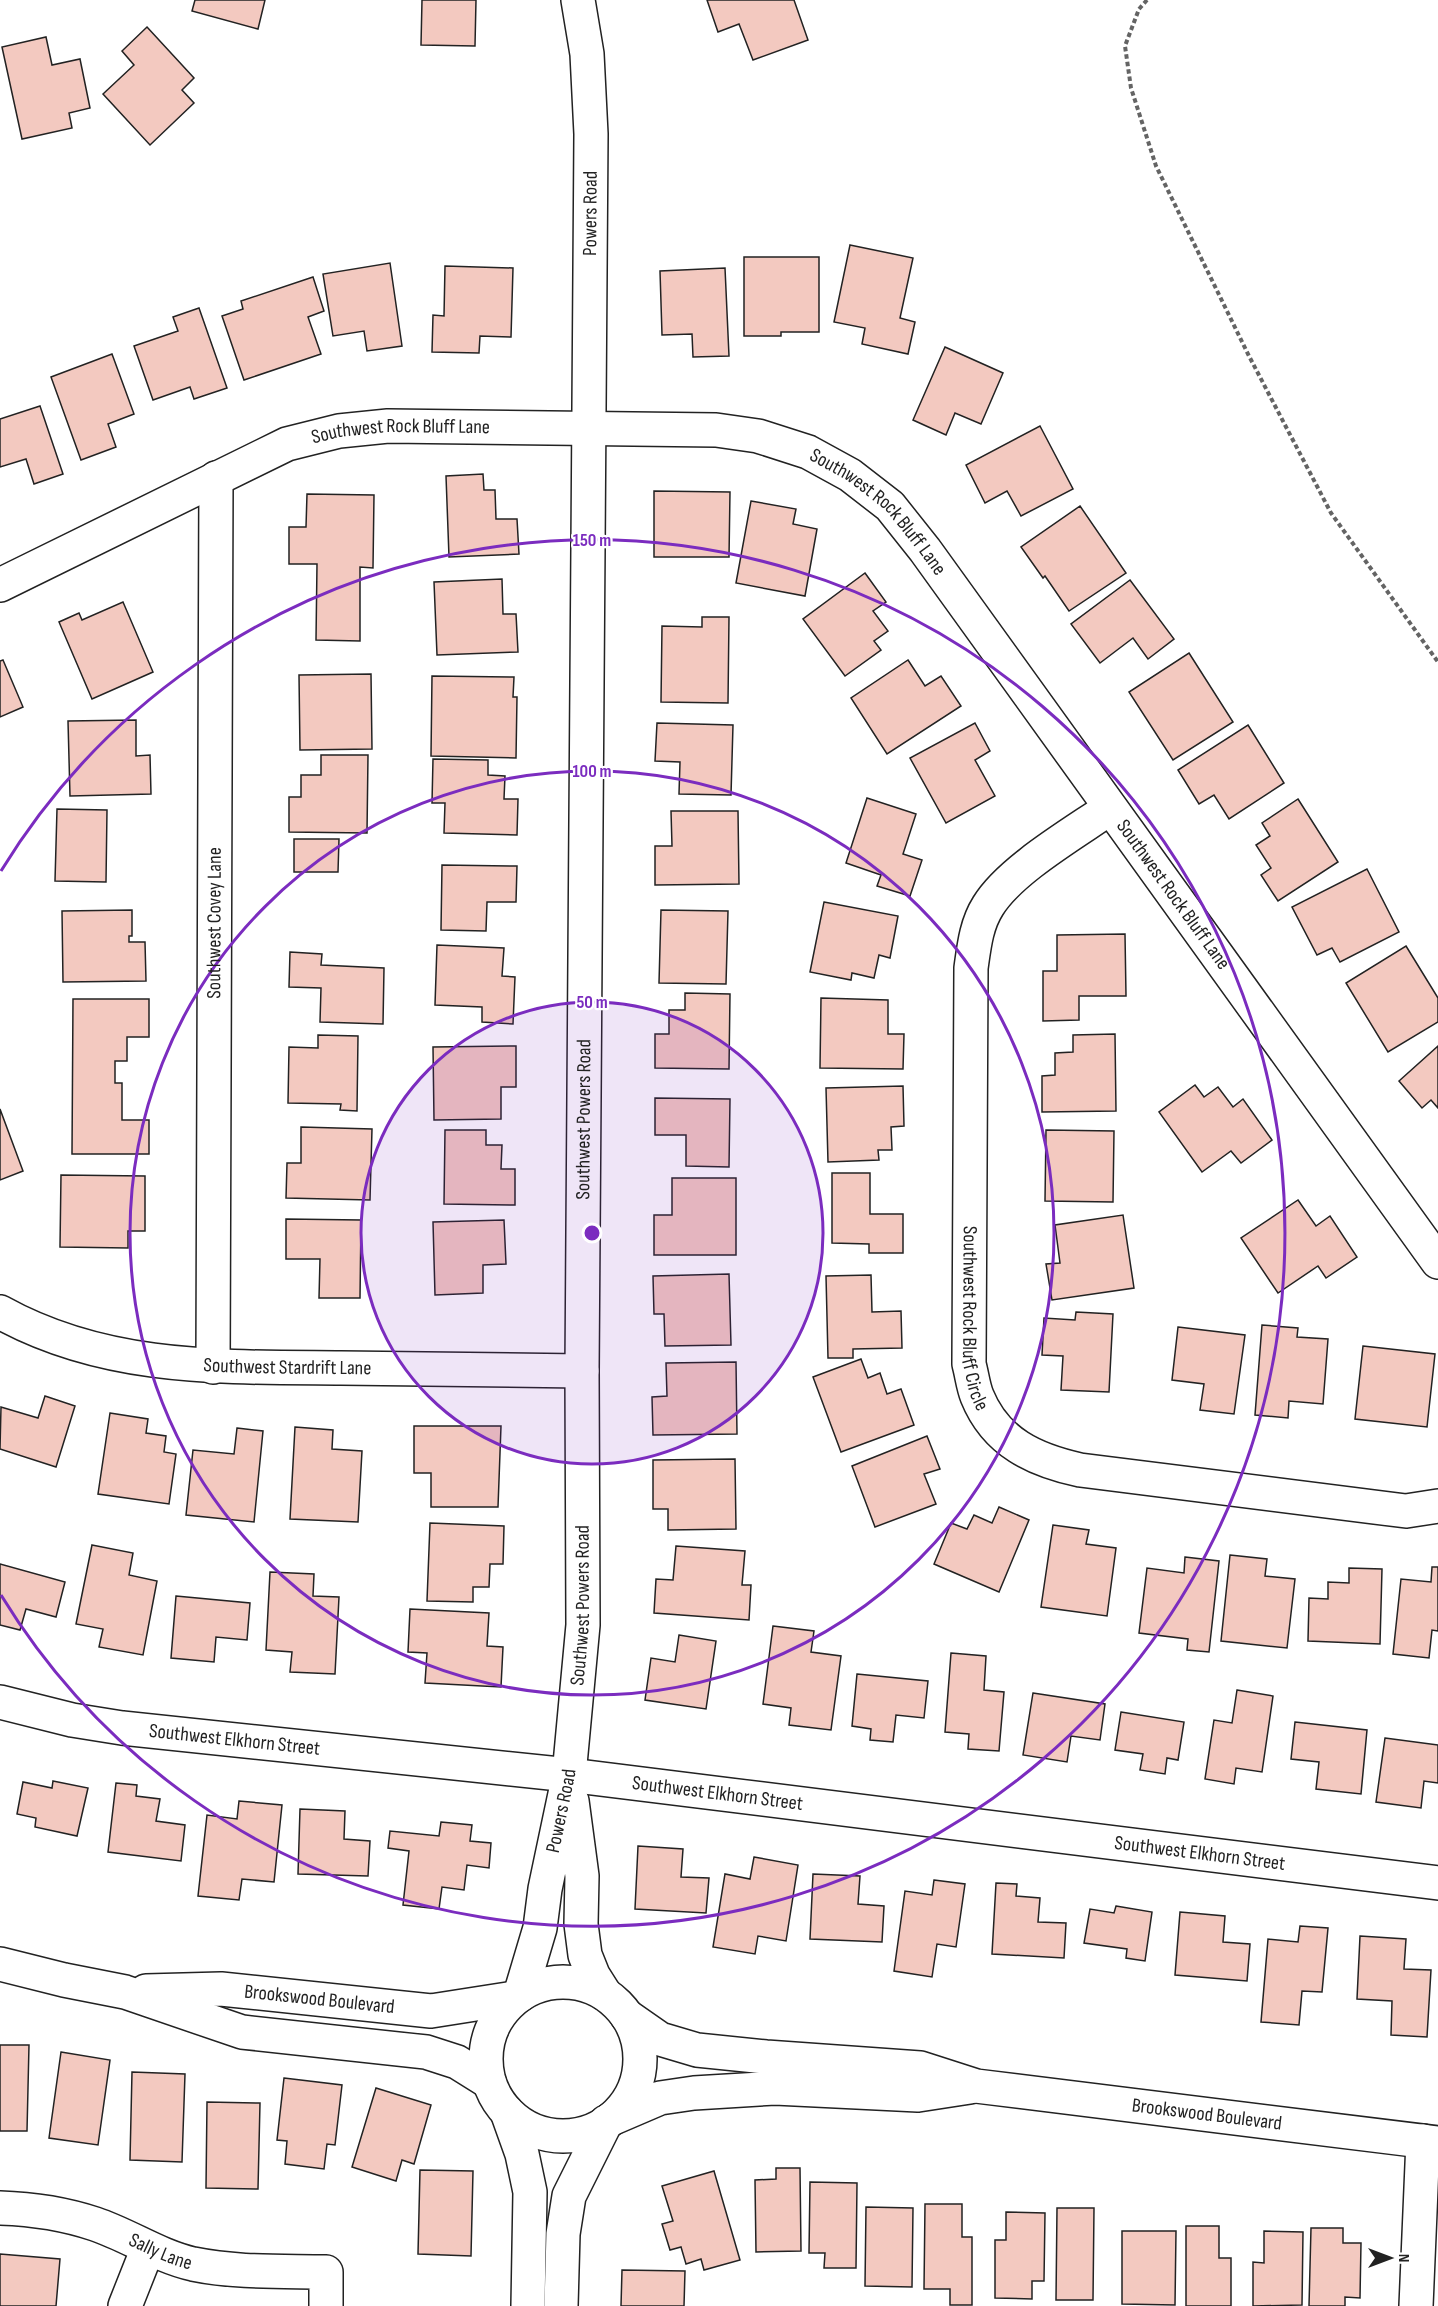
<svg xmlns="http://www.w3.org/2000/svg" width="1438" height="2306" font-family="'Sofia Sans Condensed',sans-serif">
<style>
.building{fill:#f3c9c0;stroke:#222;stroke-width:1.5}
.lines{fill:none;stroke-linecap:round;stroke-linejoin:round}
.minor-casing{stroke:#222;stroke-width:36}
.major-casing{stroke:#222;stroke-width:36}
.path{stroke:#646464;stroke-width:4;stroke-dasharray:4.5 3;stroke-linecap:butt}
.minor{stroke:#fff;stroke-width:33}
.major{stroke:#fff;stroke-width:33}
.ring{fill:none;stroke:#7b2cbf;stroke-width:3}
.labels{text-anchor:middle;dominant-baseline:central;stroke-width:4.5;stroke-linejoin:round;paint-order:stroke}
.street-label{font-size:20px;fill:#222;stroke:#fff}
.centre{fill:#7b2cbf;stroke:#fff;stroke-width:3}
.ring-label{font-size:18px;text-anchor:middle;font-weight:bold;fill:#7b2cbf;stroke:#fff;stroke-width:4.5;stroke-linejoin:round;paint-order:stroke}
</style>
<rect width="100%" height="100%" fill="#fff"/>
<g class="building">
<path d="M195,0H265L258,29L192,11Z"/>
<path d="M422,0H476L475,46L421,45Z"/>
<path d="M707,0H794L808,40L753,60L739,24L718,32Z"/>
<path d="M147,27L194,78L182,90L194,103L150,145L103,94L134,65L122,51Z"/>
<path d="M46,37L52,65L80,59L90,108L69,113L72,128L22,139L2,47Z"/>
<path d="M850,245L913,258L900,318L915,322L908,354L862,344L865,328L834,322Z"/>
<path d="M744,257H819V332H781V336H744Z"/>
<path d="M390,263L402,346L367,351L364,331L333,336L323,274Z"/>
<path d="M445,266L513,268L511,337L480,336L479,353L432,352L433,315L444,316Z"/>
<path d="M725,268L729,356L693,357L692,334L662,335L660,271Z"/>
<path d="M313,277L324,311L308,317L321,354L244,380L222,316L243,309L241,301Z"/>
<path d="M199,308L227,388L194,399L190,387L153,400L134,346L178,331L173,317Z"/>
<path d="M945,347L1003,373L981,424L955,413L946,435L913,420Z"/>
<path d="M112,354L134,414L108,424L116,447L81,460L51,377Z"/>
<path d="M40,406L63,474L34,484L26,459L0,467V419Z"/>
<path d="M1040,426L1073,489L1021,516L1007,491L985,503L966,465Z"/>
<path d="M483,474L484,490H495L496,519H517L519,554L449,557L446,476Z"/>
<path d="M654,491L730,492L729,557H654Z"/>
<path d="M307,494L374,495L373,568L360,567V641L316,640L317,564H289V527H306Z"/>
<path d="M751,501L796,509L793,524L817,529L805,596L736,583Z"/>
<path d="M1080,506L1126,573L1069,611L1045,576L1043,578L1021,547Z"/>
<path d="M865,573L886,602L873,611L888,631L874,641L881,650L845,676L803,619Z"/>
<path d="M502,579L503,614H516L518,652L437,655L434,582Z"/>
<path d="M1130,580L1174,639L1148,659L1133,638L1100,663L1071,624Z"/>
<path d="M123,602L153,672L92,699L59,622L79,613L82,620Z"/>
<path d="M702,617H729L728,703L661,702L662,626L702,627Z"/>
<path d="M1189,653L1233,722L1173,760L1129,692Z"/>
<path d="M3,660L23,707L0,717V661Z"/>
<path d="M908,660L925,686L941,676L961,706L887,754L851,698Z"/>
<path d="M371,674L372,749L300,750L299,675Z"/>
<path d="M432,676L514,677L513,697H517L516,758L431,756Z"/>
<path d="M136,720V756L150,755L151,794L70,796L68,721Z"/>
<path d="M657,723L733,725L731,795L679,794L680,762L655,761Z"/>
<path d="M975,723L990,751L975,760L995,796L946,823L910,758Z"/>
<path d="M1248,725L1284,783L1229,819L1214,795L1199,804L1178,770Z"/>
<path d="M321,755H368L367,833L289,832V797H301V775H321Z"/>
<path d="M433,759L488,760V775L505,776L504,799H518L517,835L444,833L445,803H432Z"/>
<path d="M867,798L916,814L903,854L922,860L910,896L877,886L881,875L846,863Z"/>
<path d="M1298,799L1338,862L1278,901L1261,875L1271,868L1256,845L1270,836L1262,823Z"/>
<path d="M57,809L107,810L106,882L55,881Z"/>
<path d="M671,811H738L739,884L655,885V846H672Z"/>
<path d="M294,839H339L338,872H294Z"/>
<path d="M442,865L517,866L516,902H487L486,931L441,930Z"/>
<path d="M1367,869L1399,932L1340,962L1332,948L1317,955L1292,907Z"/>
<path d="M824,902L898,916L890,958L879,955L874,978L852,973L851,980L810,972Z"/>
<path d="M132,910V936H129V942H145L146,981L63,982L62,911Z"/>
<path d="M661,910L728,911L726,984L659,983Z"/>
<path d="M1125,934L1126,996H1079V1020L1043,1021V971H1057V935Z"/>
<path d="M437,945L504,948L502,976L515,977L513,1024L482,1022V1007L435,1005Z"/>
<path d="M1406,946L1438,998V1022L1388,1052L1346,983Z"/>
<path d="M290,952L322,954L321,965L384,968L383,1024L320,1022L321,988L289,987Z"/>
<path d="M685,993L730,994L729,1069L655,1068V1034H669V1010H685Z"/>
<path d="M821,998L888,1000V1034H904L903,1069L820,1068Z"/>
<path d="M73,999H149V1037H127V1061H115V1083H122V1120H149V1154H72Z"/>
<path d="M1115,1034L1116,1111L1042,1112V1076L1055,1075V1053L1073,1052V1035Z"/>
<path d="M318,1035L358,1036L357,1111L340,1110L341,1104L288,1103L289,1047L318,1048Z"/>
<path d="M516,1046V1087H501V1119L434,1120L433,1047Z"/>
<path d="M1438,1046V1108L1431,1100L1422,1108L1399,1081Z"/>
<path d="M1195,1085L1204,1097L1218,1087L1233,1107L1243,1099L1272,1140L1241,1163L1231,1151L1202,1172L1159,1112Z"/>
<path d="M903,1086L904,1126L891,1127L892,1150H878L879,1160L828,1162L826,1088Z"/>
<path d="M655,1098L730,1099L729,1167L686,1166V1135H655Z"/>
<path d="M0,1109L23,1171L0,1180Z"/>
<path d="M301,1127L372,1129L370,1200L286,1198L287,1163H301Z"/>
<path d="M445,1130H486V1145H502L501,1169H515V1205L444,1204Z"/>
<path d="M1046,1130L1114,1131L1113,1202L1045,1201Z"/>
<path d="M832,1173H870V1214H903V1253H869V1244L832,1243Z"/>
<path d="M61,1175L145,1176V1231H128V1248L60,1247Z"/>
<path d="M672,1178H736V1255H654V1215H672Z"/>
<path d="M1298,1200L1316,1226L1330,1216L1357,1257L1326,1278L1318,1266L1278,1293L1241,1238Z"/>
<path d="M1123,1215L1134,1288L1052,1300L1046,1264L1060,1263L1055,1225Z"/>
<path d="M286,1219L361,1220L360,1298H319L320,1259H286Z"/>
<path d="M504,1220L506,1264L483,1265V1293L435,1295L433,1222Z"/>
<path d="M729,1274L731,1345L665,1346L664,1314H654L653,1276Z"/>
<path d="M871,1275L872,1312L901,1311L902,1348L853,1349V1358H828L826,1276Z"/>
<path d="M1076,1312L1113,1314L1109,1392L1061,1390L1063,1356L1042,1355L1044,1318L1075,1320Z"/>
<path d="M1262,1325L1298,1328L1297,1337L1328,1339L1323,1404L1289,1401L1288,1418L1255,1415Z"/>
<path d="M1178,1327L1245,1335L1234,1414L1200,1410L1204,1384L1172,1380Z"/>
<path d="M1363,1346L1435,1354L1427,1427L1355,1419Z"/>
<path d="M861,1359L868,1378L880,1373L887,1394L901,1389L914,1425L841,1452L813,1377Z"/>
<path d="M736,1362L737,1434L653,1435L652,1397L667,1396L666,1363Z"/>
<path d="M45,1396L75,1406L56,1467L0,1449L1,1407L38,1418Z"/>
<path d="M110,1413L148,1419L146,1433L166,1436L164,1452L176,1454L169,1504L98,1494Z"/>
<path d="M414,1426H501L498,1507H431V1473H414Z"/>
<path d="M295,1427L333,1430L332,1449L362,1451L358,1522L290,1519Z"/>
<path d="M237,1428L263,1431L254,1522L186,1515L193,1450L234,1454Z"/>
<path d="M927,1436L940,1469L924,1474L936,1504L875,1527L852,1466Z"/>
<path d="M735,1459L736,1529L668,1530V1509H653V1460Z"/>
<path d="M999,1507L1029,1520L999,1592L934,1564L951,1523L967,1529L974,1515L992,1523Z"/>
<path d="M430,1523L504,1526L503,1564H490L489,1587H473V1602L427,1601Z"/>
<path d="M1053,1525L1089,1530L1086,1544L1116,1548L1107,1616L1041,1607Z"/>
<path d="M92,1545L133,1553L129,1575L157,1581L143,1655L99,1647L103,1629L76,1624Z"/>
<path d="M676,1546L745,1551L742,1585H751L749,1620L654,1613L656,1579L673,1580Z"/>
<path d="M1230,1555L1267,1559L1265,1576L1295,1579L1287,1648L1221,1641Z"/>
<path d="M1185,1557L1219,1561L1209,1652L1187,1650L1188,1639L1139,1633L1147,1568L1184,1573Z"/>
<path d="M0,1564L65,1582L56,1617L26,1609L20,1630L0,1625Z"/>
<path d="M1432,1567H1438V1631L1432,1630L1429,1658L1393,1654L1401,1579L1431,1582Z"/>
<path d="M1349,1568L1382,1569L1380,1644L1308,1641L1309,1598L1328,1599V1582L1349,1583Z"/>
<path d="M270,1572L314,1574L313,1596L339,1597L335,1674L290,1672L292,1652L266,1650Z"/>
<path d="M176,1596L250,1603L247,1640L216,1637L214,1662L171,1658Z"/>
<path d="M410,1609L489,1613L487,1646L503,1647L501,1687L425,1683L427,1653L408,1652Z"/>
<path d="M773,1626L814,1631L811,1652L841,1656L831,1730L789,1725L791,1708L763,1704Z"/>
<path d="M679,1635L716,1641L706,1709L645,1700L651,1658L675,1662Z"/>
<path d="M951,1653L986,1656L984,1690L1004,1692L999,1751L968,1749L969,1734L945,1732Z"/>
<path d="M857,1674L928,1681L924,1718L896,1715L893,1742L870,1740L871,1729L852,1726Z"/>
<path d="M1237,1690L1273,1696L1262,1772L1236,1768L1234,1784L1205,1779L1214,1720L1232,1723Z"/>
<path d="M1033,1693L1105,1704L1100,1740L1071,1736L1067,1762L1023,1755Z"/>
<path d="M1121,1712L1184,1722L1178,1760L1167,1758L1165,1774L1140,1770L1143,1754L1115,1750Z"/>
<path d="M1295,1722L1367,1730L1361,1794L1316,1789L1319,1762L1291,1759Z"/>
<path d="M1385,1738L1438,1745V1783L1424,1781L1421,1808L1376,1802Z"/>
<path d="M53,1781L88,1788L77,1836L35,1827L36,1818L17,1814L23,1782L52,1788Z"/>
<path d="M116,1783L137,1785L136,1796L160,1799L156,1821L185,1825L181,1861L108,1852Z"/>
<path d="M239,1801L282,1805L274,1882L242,1879L239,1900L198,1896L207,1815L237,1819Z"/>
<path d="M300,1809L345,1811L344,1839L370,1841L368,1876L298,1874Z"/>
<path d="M441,1822L472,1825L470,1841L491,1843L489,1868L467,1865L464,1890L442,1887L439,1909L403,1905L409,1851L388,1848L390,1831L439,1836Z"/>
<path d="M638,1846L683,1849L681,1877L709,1878L706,1913L635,1909Z"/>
<path d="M754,1857L798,1865L786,1941L758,1936L755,1954L713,1947L725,1874L750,1879Z"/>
<path d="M813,1874L860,1876L858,1904L884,1906L882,1942L810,1939Z"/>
<path d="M934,1880L965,1884L956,1947L937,1944L932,1977L894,1971L905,1891L932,1895Z"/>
<path d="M996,1883L1017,1884L1016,1896L1040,1898L1038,1922L1066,1923L1064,1958L992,1954Z"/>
<path d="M1116,1906L1152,1912L1145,1961L1126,1958L1127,1949L1084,1943L1090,1909L1114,1913Z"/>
<path d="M1180,1912L1225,1916L1223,1942L1250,1944L1247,1981L1175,1975Z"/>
<path d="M1300,1926L1328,1928L1322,1992L1302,1991L1299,2025L1261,2022L1268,1939L1298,1942Z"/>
<path d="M1360,1936L1406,1939L1404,1969L1431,1970L1427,2037L1391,2035L1392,2001L1357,1999Z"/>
<path d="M0,2045H29L27,2131H0Z"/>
<path d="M61,2052L110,2060L98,2145L49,2138Z"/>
<path d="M132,2072L185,2074L182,2162L130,2160Z"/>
<path d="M284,2078L342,2085L335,2145L327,2144L324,2169L285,2164L287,2141L277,2140Z"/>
<path d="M376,2088L431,2105L414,2164L402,2160L396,2181L352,2167Z"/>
<path d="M207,2102L260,2103L258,2189L206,2188Z"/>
<path d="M776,2168H800L801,2251L756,2252L755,2180L776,2179Z"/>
<path d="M420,2170L473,2171L471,2256L418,2254Z"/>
<path d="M714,2171L740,2260L704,2270L701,2259L686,2264L681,2247L670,2250L662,2224L673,2221L662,2186Z"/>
<path d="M810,2182L857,2183L856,2268H824L825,2253H809Z"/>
<path d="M925,2204H962V2237H972V2305H950V2289H924Z"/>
<path d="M866,2207L913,2208L912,2287L865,2286Z"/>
<path d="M1057,2208H1094L1093,2300H1056Z"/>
<path d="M1006,2212L1045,2213L1044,2281H1032V2299L995,2298V2240H1006Z"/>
<path d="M1186,2226H1219V2258H1231V2306H1186Z"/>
<path d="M1311,2228H1343V2243H1361L1360,2298L1345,2297V2306H1309Z"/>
<path d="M1122,2231H1176L1175,2305L1122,2304Z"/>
<path d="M1264,2231L1303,2232L1302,2305L1253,2306V2262L1264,2263Z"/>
<path d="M0,2254L60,2259L56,2306H0Z"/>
<path d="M622,2270L685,2271L684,2306H621Z"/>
</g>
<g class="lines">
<g class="minor-casing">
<g id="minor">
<path id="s1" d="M0,585L287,444L339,431L388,426L716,430L758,436L808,452L850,475L890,506L925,550L1438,1262"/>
<path id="s2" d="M1110,808C1074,833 1010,870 988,906C976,925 974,947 971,968L969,1364C972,1375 973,1386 977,1396C996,1443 1035,1460 1080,1470L1406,1511L1438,1506"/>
<path id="s3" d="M0,1312C106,1371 223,1367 341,1368C421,1369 501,1370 582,1371"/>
<path id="s4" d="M213,1367L216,478"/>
<path id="s5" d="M0,1702L72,1720L122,1728L569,1775L1438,1883"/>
<path d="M572,1801L582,1876L581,1924L585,1955L593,1975L605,1994"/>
<path id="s6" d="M520,1995L540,1928L545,1889L569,1775L583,1625L582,1371L591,134L587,54L578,0"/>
<path id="s7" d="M627,2016L660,2039L697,2050L766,2057L920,2068L976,2086L1438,2143"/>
<path d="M611,2119L660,2098L694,2093L775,2088L918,2095L970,2087"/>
<path id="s8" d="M0,2208C31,2209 65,2214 95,2224C128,2235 158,2256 193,2264C237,2273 281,2271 326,2272V2306"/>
<path d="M125,2306L148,2248"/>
<path d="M1416,2306L1423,2141"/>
</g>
</g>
<g class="major-casing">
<g id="major">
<path d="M0,1964L64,1980L125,1992L242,2032L426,2052L457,2062L489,2082"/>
<circle cx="563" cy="2059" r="77"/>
<path id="s9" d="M146,1991L221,1989L431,2011L514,1998"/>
<path d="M507,2112L522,2154L530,2192L528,2306"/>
<path d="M561,2306L563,2234L569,2196L606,2122"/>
</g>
</g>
<path class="path" d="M1147,0L1139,9L1125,46L1131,88L1156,166L1249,356L1331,513L1438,662"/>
<use href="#minor" class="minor"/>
<use href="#major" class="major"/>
</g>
<circle cx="592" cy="1233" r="231" fill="#7b2cbf" fill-opacity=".12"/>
<g class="ring">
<circle cx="592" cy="1233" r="231"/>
<circle cx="592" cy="1233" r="462"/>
<path d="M1 871A693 693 0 1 1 1 1595"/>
</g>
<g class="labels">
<g class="street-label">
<text stroke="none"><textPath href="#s6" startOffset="1788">Powers Road</textPath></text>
<text stroke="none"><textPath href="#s1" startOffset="435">Southwest Rock Bluff Lane</textPath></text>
<text stroke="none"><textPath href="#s1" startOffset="939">Southwest Rock Bluff Lane</textPath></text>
<text stroke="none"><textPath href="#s1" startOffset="1425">Southwest Rock Bluff Lane</textPath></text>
<text stroke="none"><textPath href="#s4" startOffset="444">Southwest Covey Lane</textPath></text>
<text stroke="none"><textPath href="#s6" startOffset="882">Southwest Powers Road</textPath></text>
<text stroke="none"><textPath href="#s2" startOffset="573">Southwest Rock Bluff Circle</textPath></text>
<text stroke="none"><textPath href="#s3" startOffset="296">Southwest Stardrift Lane</textPath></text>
<text stroke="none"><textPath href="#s6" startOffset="396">Southwest Powers Road</textPath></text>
<text stroke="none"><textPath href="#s5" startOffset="238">Southwest Elkhorn Street</textPath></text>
<text stroke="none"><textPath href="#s5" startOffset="724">Southwest Elkhorn Street</textPath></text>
<text stroke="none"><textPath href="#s6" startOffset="189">Powers Road</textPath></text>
<text stroke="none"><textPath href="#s5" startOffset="1210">Southwest Elkhorn Street</textPath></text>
<text stroke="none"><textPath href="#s9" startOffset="174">Brookswood Boulevard</textPath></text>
<text stroke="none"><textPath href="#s7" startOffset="594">Brookswood Boulevard</textPath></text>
<text stroke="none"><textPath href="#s8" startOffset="168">Sally Lane</textPath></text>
</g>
</g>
<circle cx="592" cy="1233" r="9" class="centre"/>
<g class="ring-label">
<text x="592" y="546">150 m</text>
<text x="592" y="777">100 m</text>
<text x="592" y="1008">50 m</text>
</g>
<g transform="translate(1390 2258) rotate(90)" stroke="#ffffff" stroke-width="4.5" paint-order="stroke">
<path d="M0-4.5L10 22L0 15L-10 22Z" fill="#222222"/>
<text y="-9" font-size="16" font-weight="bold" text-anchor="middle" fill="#222222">N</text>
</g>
</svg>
